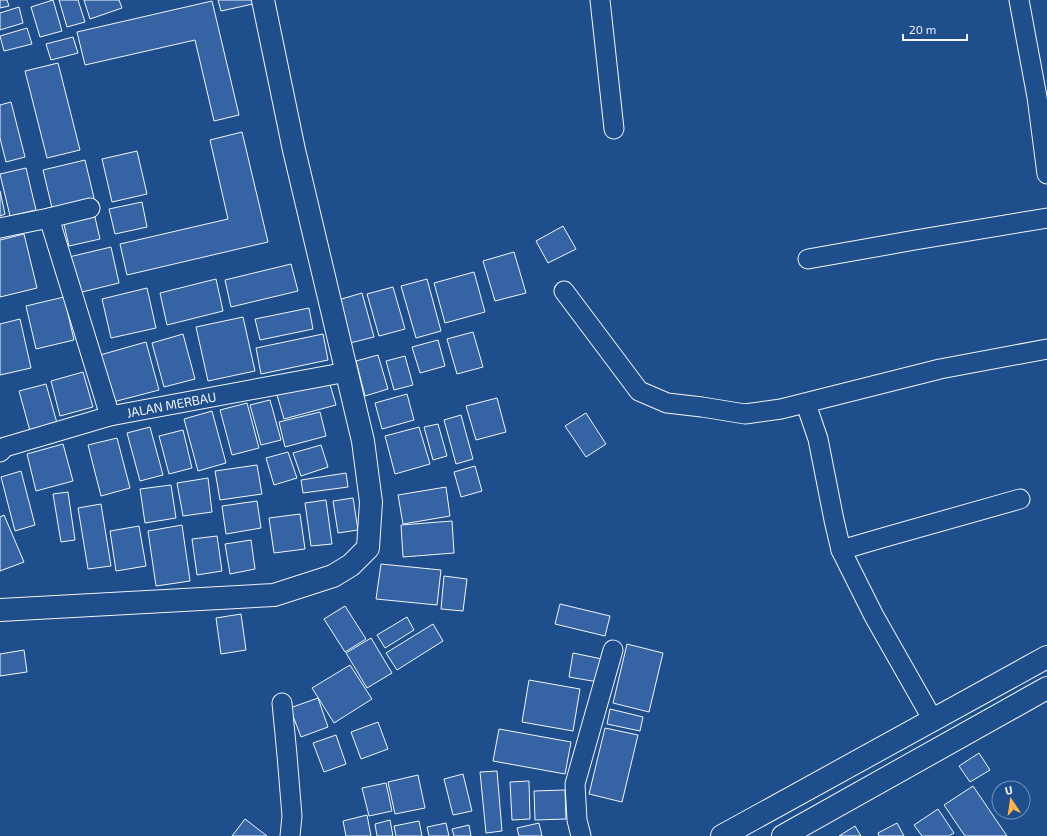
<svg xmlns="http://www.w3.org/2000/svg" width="1047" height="836" font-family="'Exo 2',sans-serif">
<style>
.building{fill:#3563a3;stroke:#f2f6ff}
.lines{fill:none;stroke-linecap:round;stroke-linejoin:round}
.minor-casing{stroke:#f2f6ff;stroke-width:21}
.tertiary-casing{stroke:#f2f6ff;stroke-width:24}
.trunk-casing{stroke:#f2f6ff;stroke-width:24}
.minor{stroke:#1f4e8c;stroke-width:19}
.tertiary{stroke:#1f4e8c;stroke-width:22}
.trunk{stroke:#1f4e8c;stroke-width:22}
.labels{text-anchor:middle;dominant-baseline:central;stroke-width:3;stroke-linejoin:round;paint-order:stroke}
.street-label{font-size:13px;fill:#f2f6ff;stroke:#1f4e8c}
</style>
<rect width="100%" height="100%" fill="#1f4e8c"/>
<g class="building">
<path d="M0,0H7L9,6L0,8Z"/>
<path d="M53,0L62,31L40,37L31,7Z"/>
<path d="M59,0H78L85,22L67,27Z"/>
<path d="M84,0H119L122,8L90,19Z"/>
<path d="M218,0H252L253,4L221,11Z"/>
<path d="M212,1L239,115L214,121L195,40L85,65L77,32Z"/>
<path d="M19,7L23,23L0,30V13Z"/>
<path d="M27,28L32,44L4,51L0,36Z"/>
<path d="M73,37L78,53L51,60L46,44Z"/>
<path d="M58,63L80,150L47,158L25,71Z"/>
<path d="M11,102L25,157L6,162L0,138V105Z"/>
<path d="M242,132L268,242L127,275L120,244L228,219L210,140Z"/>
<path d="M137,151L147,194L112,202L102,159Z"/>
<path d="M85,160L94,198L52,208L43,170Z"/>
<path d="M26,168L36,210L10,216L0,174Z"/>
<path d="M0,191L5,214L0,216Z"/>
<path d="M142,202L147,227L115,234L109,209Z"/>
<path d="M94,213L100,239L69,246L63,220Z"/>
<path d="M563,226L576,249L548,263L536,241Z"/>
<path d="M24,234L37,288L0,297V240Z"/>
<path d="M111,247L119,283L78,293L69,257Z"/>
<path d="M514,252L526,293L495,301L483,261Z"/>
<path d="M291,264L298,291L231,307L225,280Z"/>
<path d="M474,272L485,312L445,323L434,283Z"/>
<path d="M216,279L223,311L167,325L160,293Z"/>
<path d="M427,279L441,331L416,338L401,286Z"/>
<path d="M393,287L405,329L379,336L367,294Z"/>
<path d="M147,288L156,328L111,338L102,299Z"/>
<path d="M362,293L374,337L350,343L338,300Z"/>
<path d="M64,297L74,340L36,349L26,306Z"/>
<path d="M309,308L313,329L260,340L255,319Z"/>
<path d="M243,317L255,371L208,381L196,327Z"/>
<path d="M20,319L31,368L0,375V324Z"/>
<path d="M473,332L483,367L457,374L447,339Z"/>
<path d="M183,334L195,379L164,387L152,343Z"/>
<path d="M323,334L328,360L261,374L256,348Z"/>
<path d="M438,340L445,366L420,373L412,347Z"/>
<path d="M146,342L159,390L113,402L100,355Z"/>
<path d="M378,355L388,389L365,396L356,361Z"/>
<path d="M405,356L413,385L394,390L386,361Z"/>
<path d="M83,372L93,407L60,416L51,381Z"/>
<path d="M329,381L336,405L284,419L277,395Z"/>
<path d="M46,384L57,423L30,431L19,391Z"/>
<path d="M407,394L414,420L382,429L375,403Z"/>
<path d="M497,398L506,432L476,440L466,406Z"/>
<path d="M270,400L281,440L261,445L250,405Z"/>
<path d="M247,403L259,448L232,455L220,410Z"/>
<path d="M212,411L226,463L198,471L184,419Z"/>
<path d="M320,412L326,436L285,447L279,422Z"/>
<path d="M586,413L606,444L586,457L565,426Z"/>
<path d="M461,415L473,459L456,464L444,420Z"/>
<path d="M438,424L447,456L433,460L424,427Z"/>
<path d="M150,427L163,475L140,481L127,433Z"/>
<path d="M419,427L430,464L395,474L385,436Z"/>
<path d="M183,430L192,468L169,474L159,436Z"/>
<path d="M117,438L130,488L101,496L88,445Z"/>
<path d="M63,444L73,481L36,491L27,454Z"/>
<path d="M321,445L328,467L301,476L293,453Z"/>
<path d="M288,452L297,478L274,485L266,458Z"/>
<path d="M257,465L262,494L220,500L215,471Z"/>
<path d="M475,466L482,491L461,497L454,472Z"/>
<path d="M21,471L35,525L15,531L1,477Z"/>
<path d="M346,473L348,487L303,493L301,480Z"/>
<path d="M208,478L212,512L183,516L177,483Z"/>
<path d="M171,485L176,518L145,523L140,489Z"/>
<path d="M446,487L450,516L403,524L398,495Z"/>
<path d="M68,492L75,540L61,542L53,494Z"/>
<path d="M353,498L358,530L338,533L333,501Z"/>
<path d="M326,500L332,544L311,546L305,503Z"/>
<path d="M257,501L261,528L226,534L222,506Z"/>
<path d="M101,504L111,566L88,569L78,508Z"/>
<path d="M300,514L305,549L274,553L269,518Z"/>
<path d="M4,515L24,562L0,571V517Z"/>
<path d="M452,521L454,553L403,557L401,525Z"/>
<path d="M182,525L190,581L156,586L148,531Z"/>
<path d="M139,526L146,566L116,571L110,531Z"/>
<path d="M217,536L222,571L197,575L192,539Z"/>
<path d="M251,540L255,569L230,574L225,544Z"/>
<path d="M381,564L441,570L437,605L376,599Z"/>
<path d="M444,576L467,579L463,611L441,609Z"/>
<path d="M560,604L610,616L605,636L555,624Z"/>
<path d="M345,606L366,639L345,652L324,619Z"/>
<path d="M241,614L246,650L221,654L216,618Z"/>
<path d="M407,617L414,630L385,648L377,635Z"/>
<path d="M433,624L443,641L397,670L386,653Z"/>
<path d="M371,638L392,673L367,688L346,653Z"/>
<path d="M627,644L663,653L649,712L613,703Z"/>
<path d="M24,650L27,672L0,676V654Z"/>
<path d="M573,653L602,659L598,682L569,677Z"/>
<path d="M350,665L372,699L334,723L312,688Z"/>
<path d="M529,680L580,689L573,731L522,722Z"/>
<path d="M318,698L328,727L301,737L290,708Z"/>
<path d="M610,709L643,717L640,731L607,724Z"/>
<path d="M378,722L388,749L361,759L351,732Z"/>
<path d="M605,728L638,735L622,802L589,794Z"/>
<path d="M499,729L571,742L565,774L493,761Z"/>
<path d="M336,735L346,764L324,772L313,743Z"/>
<path d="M979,753L990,770L970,782L959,766Z"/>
<path d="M497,771L502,831L486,833L480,772Z"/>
<path d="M463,774L472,811L453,815L444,779Z"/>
<path d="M418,775L425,808L395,814L388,782Z"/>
<path d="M529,781L530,819L512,820L510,782Z"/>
<path d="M386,783L392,811L369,816L362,788Z"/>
<path d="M973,786L1007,836H965L944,805Z"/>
<path d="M565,790L566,819L535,820L534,791Z"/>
<path d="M938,809L954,833L949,836H922L914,825Z"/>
<path d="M367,815L371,836H346L343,821Z"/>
<path d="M245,819L267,836H232Z"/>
<path d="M390,820L393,836H377L375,824Z"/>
<path d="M419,821L422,836H396L394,826Z"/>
<path d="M446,823L449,836H429L427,827Z"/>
<path d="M539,823L542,836H519L517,828Z"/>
<path d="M897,823L904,836H879L878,833Z"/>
<path d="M469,825L471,836H454L452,829Z"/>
<path d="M855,826L861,836H839Z"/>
</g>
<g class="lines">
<g class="minor-casing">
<g id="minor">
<path d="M600,0L614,129"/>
<path d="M1019,0L1037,97L1047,174"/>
<path d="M49,218L110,416"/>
<path d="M0,228L49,218L90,208"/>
<path d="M808,259L915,240L1047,218"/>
<path d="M564,291L639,391L667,403L702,407L745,414L781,409L940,369L1047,349"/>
<path d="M806,404L818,439L834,520L841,550L874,616L933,720"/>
<path id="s1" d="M0,452L5,447L110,416L347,372"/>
<path d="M841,550L882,538L1020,499"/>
<path d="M282,703L287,755L292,816L290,836"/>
<path d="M581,836L577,820L575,784L613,650"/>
</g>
</g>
<g class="tertiary-casing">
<path id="tertiary" d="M0,610L274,595L333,576L351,565L368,548L371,502L363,441L294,150L263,0"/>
</g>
<g class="trunk-casing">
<g id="trunk">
<path d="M722,836L1047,657"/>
<path d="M783,836L1047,688"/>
</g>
</g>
<use href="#minor" class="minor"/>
<use href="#tertiary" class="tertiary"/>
<use href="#trunk" class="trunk"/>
</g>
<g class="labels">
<g class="street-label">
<text stroke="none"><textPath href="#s1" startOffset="179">JALAN MERBAU</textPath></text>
</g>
</g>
<g transform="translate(1011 800) rotate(347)"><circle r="19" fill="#1f4e8c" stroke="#7391ba"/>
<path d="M0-3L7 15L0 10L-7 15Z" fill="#ffb74d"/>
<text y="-6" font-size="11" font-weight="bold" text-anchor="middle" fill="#f2f6ff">U</text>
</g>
<path d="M903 34v6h64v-6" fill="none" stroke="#f2f6ff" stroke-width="2"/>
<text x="909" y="34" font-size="12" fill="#f2f6ff" stroke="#1f4e8c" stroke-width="3" paint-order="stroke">20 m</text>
</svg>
